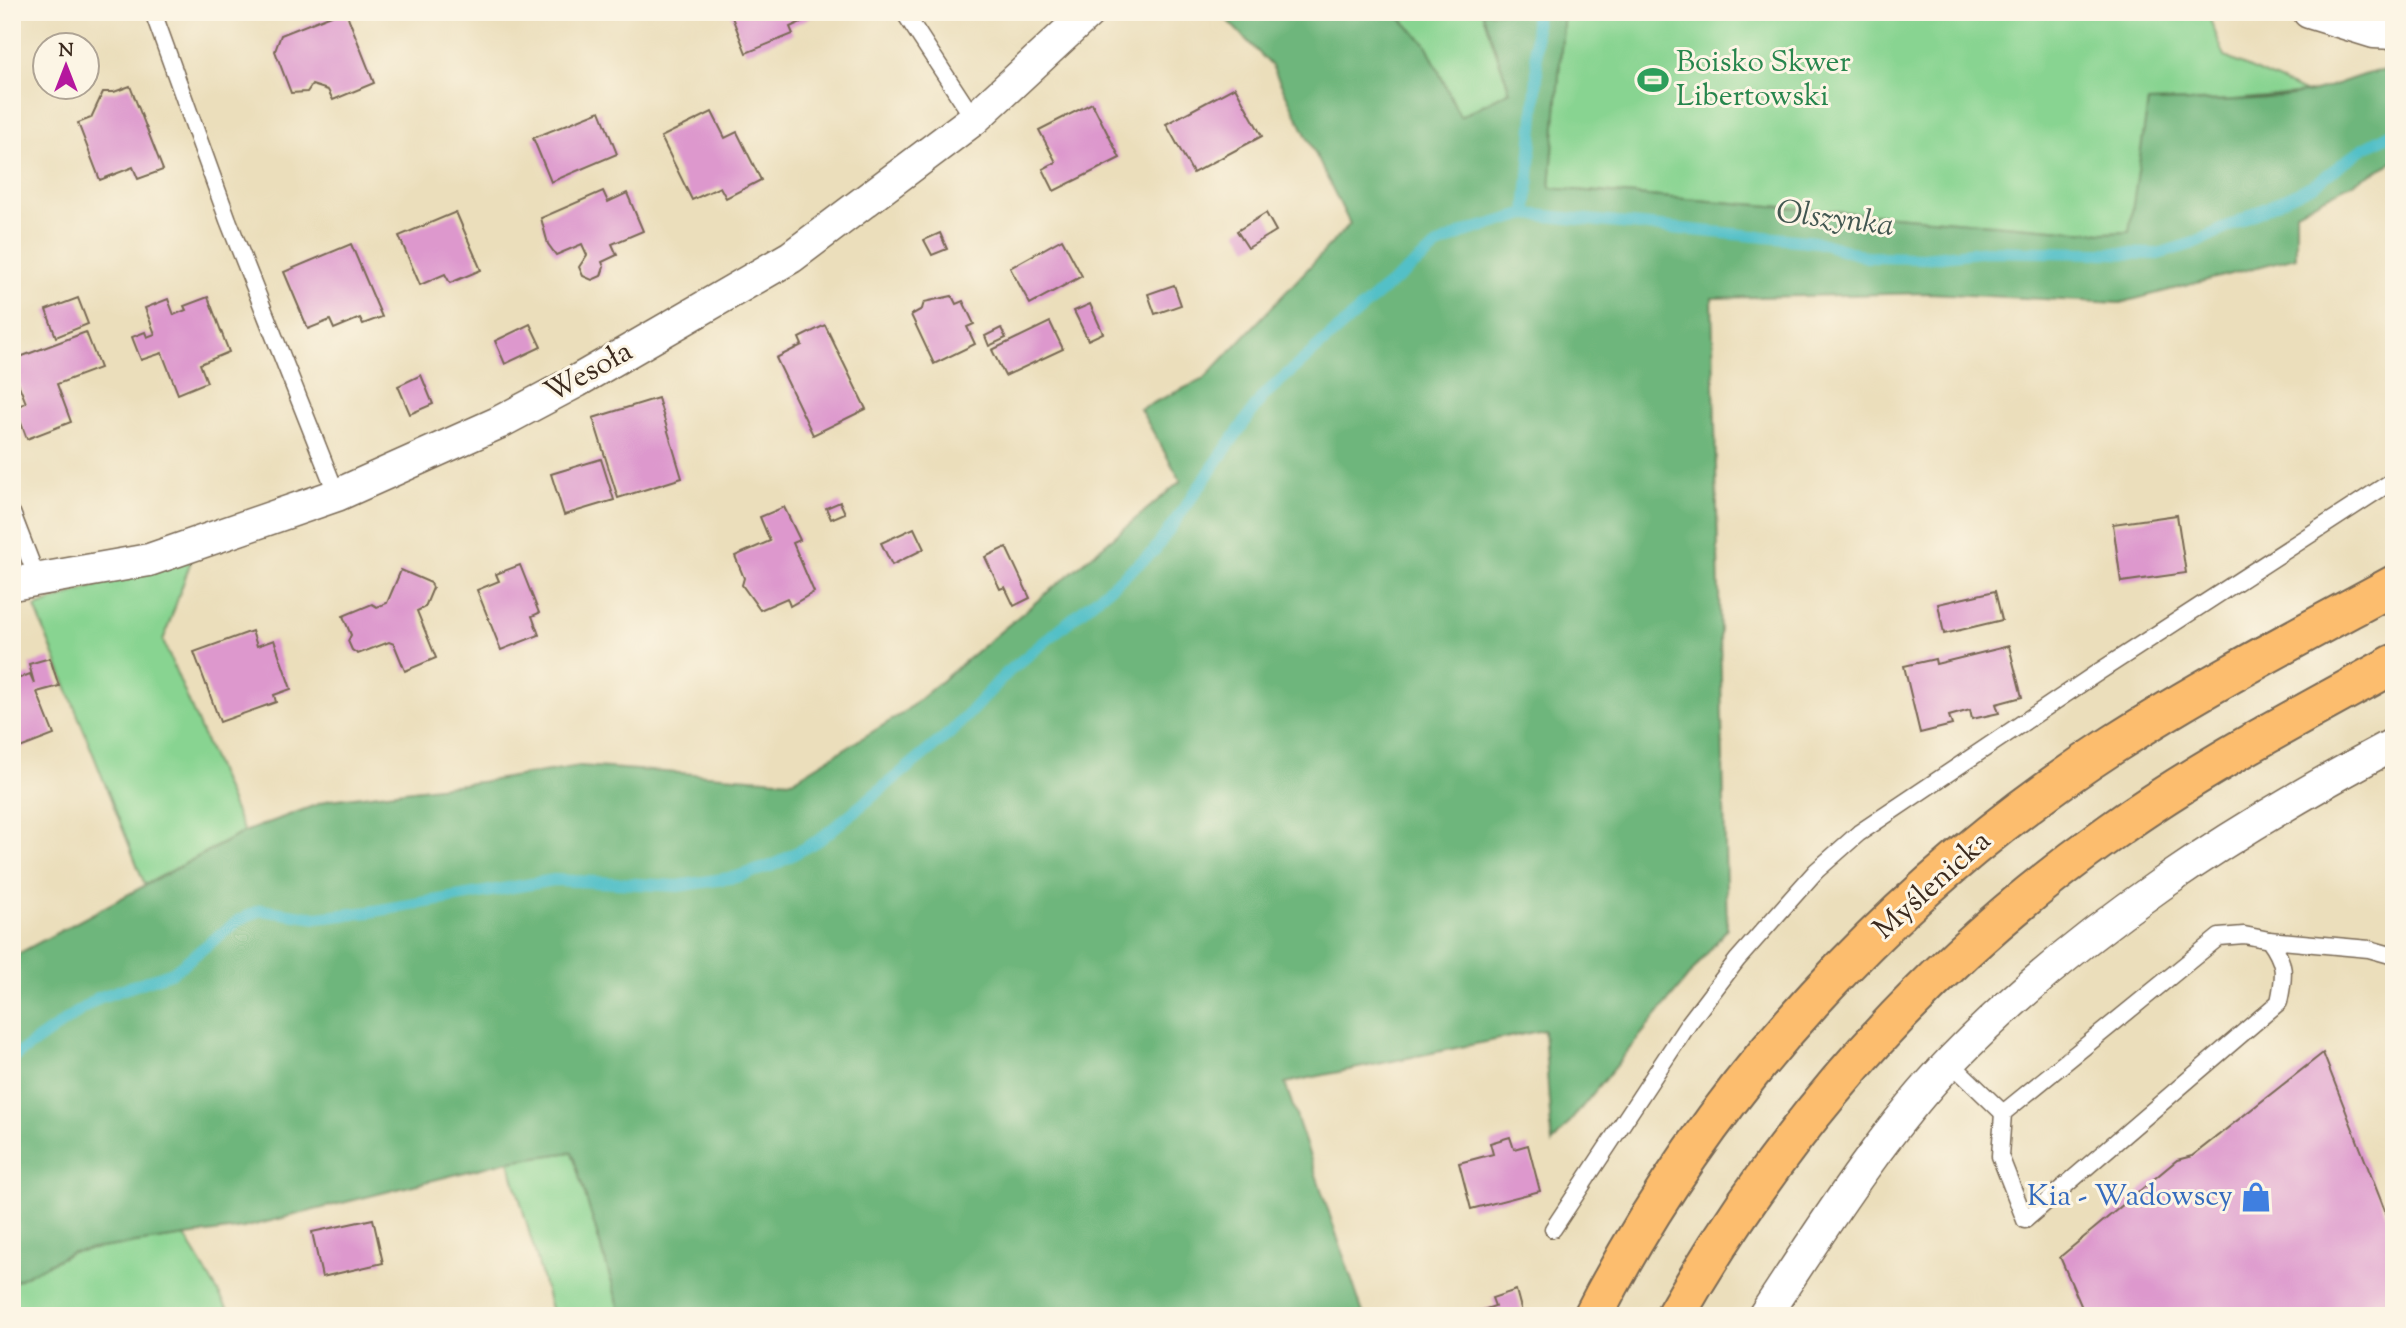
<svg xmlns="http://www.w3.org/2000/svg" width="2406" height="1328" font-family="'Sorts Mill Goudy',serif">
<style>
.green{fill:#88d491;stroke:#627f58;stroke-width:2}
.forest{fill:#6eb67b;stroke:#54704c;stroke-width:2}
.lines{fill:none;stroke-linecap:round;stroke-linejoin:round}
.stream{stroke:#52c0c7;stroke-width:12}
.building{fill:#dd98cd}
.service-casing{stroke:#796955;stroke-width:19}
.minor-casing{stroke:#796955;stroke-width:35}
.trunk-casing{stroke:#796955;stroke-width:42}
.service{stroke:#fff;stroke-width:16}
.minor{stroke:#fff;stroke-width:32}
.trunk{stroke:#fcbd6e;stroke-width:38}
.labels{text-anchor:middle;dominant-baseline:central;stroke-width:6;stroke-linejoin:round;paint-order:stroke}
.leisure-label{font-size:30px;fill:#27864d;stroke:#fcf5e5;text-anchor:start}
.street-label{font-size:30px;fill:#3b2a1e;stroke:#fcf5e5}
.shop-label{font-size:30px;fill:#366cbe;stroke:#fcf5e5;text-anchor:end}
.water-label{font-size:32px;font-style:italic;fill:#425751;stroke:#fcf5e5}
</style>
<rect width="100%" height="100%" fill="#fcf5e5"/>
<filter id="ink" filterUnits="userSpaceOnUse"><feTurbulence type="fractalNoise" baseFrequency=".0143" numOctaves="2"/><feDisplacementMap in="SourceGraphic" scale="14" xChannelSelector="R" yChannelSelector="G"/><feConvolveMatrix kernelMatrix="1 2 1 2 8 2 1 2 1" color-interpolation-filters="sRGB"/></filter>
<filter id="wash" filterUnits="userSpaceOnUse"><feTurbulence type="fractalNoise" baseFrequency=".00686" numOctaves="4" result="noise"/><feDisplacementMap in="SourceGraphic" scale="28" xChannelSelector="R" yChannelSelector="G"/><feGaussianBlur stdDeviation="1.57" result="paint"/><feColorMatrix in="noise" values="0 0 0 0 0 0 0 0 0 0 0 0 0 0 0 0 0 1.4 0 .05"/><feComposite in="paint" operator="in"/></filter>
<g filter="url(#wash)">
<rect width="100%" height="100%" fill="#ebdebb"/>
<g class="green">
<path d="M1394,12H1482L1510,91L1460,117L1426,44Z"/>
<path d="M1564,12H2207L2225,57L2307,93L2234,100L2148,102L2130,232L2103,233L1550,188Z"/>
<path d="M192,558L163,641L244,832L145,885L35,607L104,583Z"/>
<path d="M572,1152L622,1316H553L509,1161Z"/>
<path d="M185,1236L232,1316H12V1283L72,1252Z"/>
</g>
<path class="forest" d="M1219,12H1394L1426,44L1460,117L1510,91L1482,12H1564L1550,188L2103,233L2129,232L2148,102C2200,101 2254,102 2305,93C2336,88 2362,70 2394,70V162L2296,212V257L2120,303L1929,293L1712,298L1727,929L1552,1144L1544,1030L1285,1083L1364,1316H622L572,1152L509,1161L243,1228L72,1252L12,1283V957L244,832L329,800L488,781L580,766L792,781L903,713L1181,481L1140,409L1204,379L1350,224L1272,66Z"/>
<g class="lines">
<g class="stream">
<path d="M1526,214L1537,77L1535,12"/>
<path d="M12,1058L98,998L173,972L239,920L261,910L317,918L369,912L554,880L678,886L736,877L774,865L819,840L951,732L1008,672L1154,551L1263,396L1378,294L1440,244L1468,231L1526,214L1817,242L1867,257L1923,258L1988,251L2158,254L2197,242L2315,184L2362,149L2394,132"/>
</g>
</g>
<g id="blocks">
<g class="building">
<path d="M339,12H346L374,83L333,100L328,90L312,85L307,92L291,93L275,51L281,35Z"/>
<path d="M730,12H823L790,27L793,34L746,53Z"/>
<path d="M130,86L163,170L138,179L133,167L100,180L78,123L91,118L103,92H114Z"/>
<path d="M1235,87L1262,136L1193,173L1166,124Z"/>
<path d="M1092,103L1120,158L1054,191L1043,169L1056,162L1039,130Z"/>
<path d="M600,111L617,154L551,182L533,138Z"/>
<path d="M712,112L725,138L737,132L761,180L726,198L720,187L692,200L661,137Z"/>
<path d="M603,191L608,202L627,193L643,231L612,244L617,255L602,262L604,267L601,276L592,280L583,276L579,267L587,255L582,244L556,255L548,244L541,218Z"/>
<path d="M456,212L481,270L450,283L445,274L420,285L399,236Z"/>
<path d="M1266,213L1276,231L1248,248L1237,231Z"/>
<path d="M940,233L947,249L932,255L924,240Z"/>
<path d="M1062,239L1082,276L1030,304L1010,268Z"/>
<path d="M351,244L382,317L363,324L360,318L334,329L330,320L308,329L284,272Z"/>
<path d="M1174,285L1181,305L1155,314L1148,294Z"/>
<path d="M952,296L956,304L963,301L974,324L967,327L975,344L934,364L911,315L922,309L924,302Z"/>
<path d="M208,297L229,352L200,364L207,382L178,394L162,353L141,360L132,337L145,332L147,337L155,334L145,308L168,299L174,315L186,310L184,306Z"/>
<path d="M78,298L88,324L56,337L46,310Z"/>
<path d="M1090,304L1103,333L1088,340L1074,311Z"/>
<path d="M1050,322L1063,349L1005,376L992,350Z"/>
<path d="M530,324L541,347L505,364L495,341Z"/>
<path d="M825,325L866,409L813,435L776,358L802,345L799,338Z"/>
<path d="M1001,328L1006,338L989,346L985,336Z"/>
<path d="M86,332L100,368L57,384L71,422L27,439L15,407L26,403L12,368V360Z"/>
<path d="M421,375L433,404L410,414L398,386Z"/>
<path d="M658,398L682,478L618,498L593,418Z"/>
<path d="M601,459L614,500L564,515L551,474Z"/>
<path d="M840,502L845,513L831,519L826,508Z"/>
<path d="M784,507L800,540L793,543L814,592L790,606L787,598L760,610L742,585L744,578L735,556L770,541L760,517Z"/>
<path d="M2177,515L2186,573L2121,582L2113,524Z"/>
<path d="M914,528L924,549L892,565L881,543Z"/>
<path d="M1006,547L1030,598L1014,606L1005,587L1000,589L985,557Z"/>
<path d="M520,565L539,613L532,616L539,635L501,650L477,590L499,581L496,574Z"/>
<path d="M401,570L431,583L433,588L425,607L417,611L436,658L405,671L394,644L389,642L358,654L352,650L348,641L351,635L343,616L372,604L377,607L387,603Z"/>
<path d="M1995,591L2002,620L1944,634L1938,604Z"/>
<path d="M252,631L257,646L274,640L291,689L274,695L276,702L220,722L194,652Z"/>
<path d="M2009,646L2022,697L1996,704L1999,713L1972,719L1970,710L1949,716L1952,725L1920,733L1904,666L1935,659L1936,664Z"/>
<path d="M50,658L59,686L37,692L54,735L12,751V681L30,674L34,683L29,664Z"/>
<path d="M2323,1053L2394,1234V1316H2091L2089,1310H2083L2060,1257L2177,1160L2192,1156Z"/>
<path d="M1510,1137L1514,1149L1528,1145L1540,1191L1471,1209L1459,1163L1493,1154L1490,1143Z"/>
<path d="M373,1219L383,1263L322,1277L312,1232Z"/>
<path d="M1516,1290L1523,1316H1465L1495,1306L1492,1298Z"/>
</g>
</g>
</g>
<g filter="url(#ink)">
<use href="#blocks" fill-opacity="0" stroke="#796955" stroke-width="2"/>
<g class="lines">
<g class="service-casing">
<g id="service">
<path d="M153,12L228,220L337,495"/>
<path d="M904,12L974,119"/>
<path d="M12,513L37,578"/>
<path d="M2244,935L2269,940C2286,963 2285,974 2279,1002L2025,1220L2000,1156L2003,1113L2219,937Z"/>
<path d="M2269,940L2369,949L2394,956"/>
<path d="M1950,1062L2003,1113"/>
<path d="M1553,1229L1689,1023L1737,960L1816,871L1859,833L2100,671L2394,480"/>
</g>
</g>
<g class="minor-casing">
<g id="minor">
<path d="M2309,12L2374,32L2394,33"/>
<path d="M12,584L149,560L337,495L498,423L577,381L791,257L974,119L1089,12"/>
<path d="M1764,1316C1821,1230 1881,1134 1952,1060C2080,928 2233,830 2394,744"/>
</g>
</g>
<g class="trunk-casing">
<g id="trunk">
<path d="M1593,1316C1711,1085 1897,885 2114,744C2204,686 2300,636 2394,585"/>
<path d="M1675,1316C1785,1124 1931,960 2111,832C2200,768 2298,717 2394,664"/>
</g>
</g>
<use href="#service" class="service"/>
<use href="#minor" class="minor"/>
<use href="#trunk" class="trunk"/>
</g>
</g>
<defs>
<g id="stadium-bare" transform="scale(2.415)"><path d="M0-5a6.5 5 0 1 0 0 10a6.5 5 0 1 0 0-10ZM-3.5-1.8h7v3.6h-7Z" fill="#2e9e5b" stroke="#fcf5e5" stroke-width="2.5" paint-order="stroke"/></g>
<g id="shop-bare" transform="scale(2.415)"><path d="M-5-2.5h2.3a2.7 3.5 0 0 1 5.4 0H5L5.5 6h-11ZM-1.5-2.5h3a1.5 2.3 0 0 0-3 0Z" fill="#3f7fe0" stroke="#fcf5e5" stroke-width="2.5" paint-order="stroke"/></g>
</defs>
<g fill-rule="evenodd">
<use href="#stadium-bare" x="1653" y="80"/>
<use href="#shop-bare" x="2256" y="1197"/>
</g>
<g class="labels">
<g class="leisure-label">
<text x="1676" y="63">Boisko Skwer<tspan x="1676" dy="34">Libertowski</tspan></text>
</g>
<g class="street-label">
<text transform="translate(589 373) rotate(-29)">Wesoła</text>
<text transform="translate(1933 886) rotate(-42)">Myślenicka</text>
</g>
<g class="shop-label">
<text x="2233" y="1197">Kia - Wadowscy</text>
</g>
<g class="water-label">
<text transform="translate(1835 220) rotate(7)">Olszynka</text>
</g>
</g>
<rect width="2406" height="1328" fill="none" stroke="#fcf5e5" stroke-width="42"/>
<g transform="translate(66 66)"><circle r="33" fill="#fcf5e5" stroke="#afa495" stroke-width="2"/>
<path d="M0-5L12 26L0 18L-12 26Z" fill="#b5179e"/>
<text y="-10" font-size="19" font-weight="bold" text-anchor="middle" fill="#3b2a1e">N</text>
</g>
</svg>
